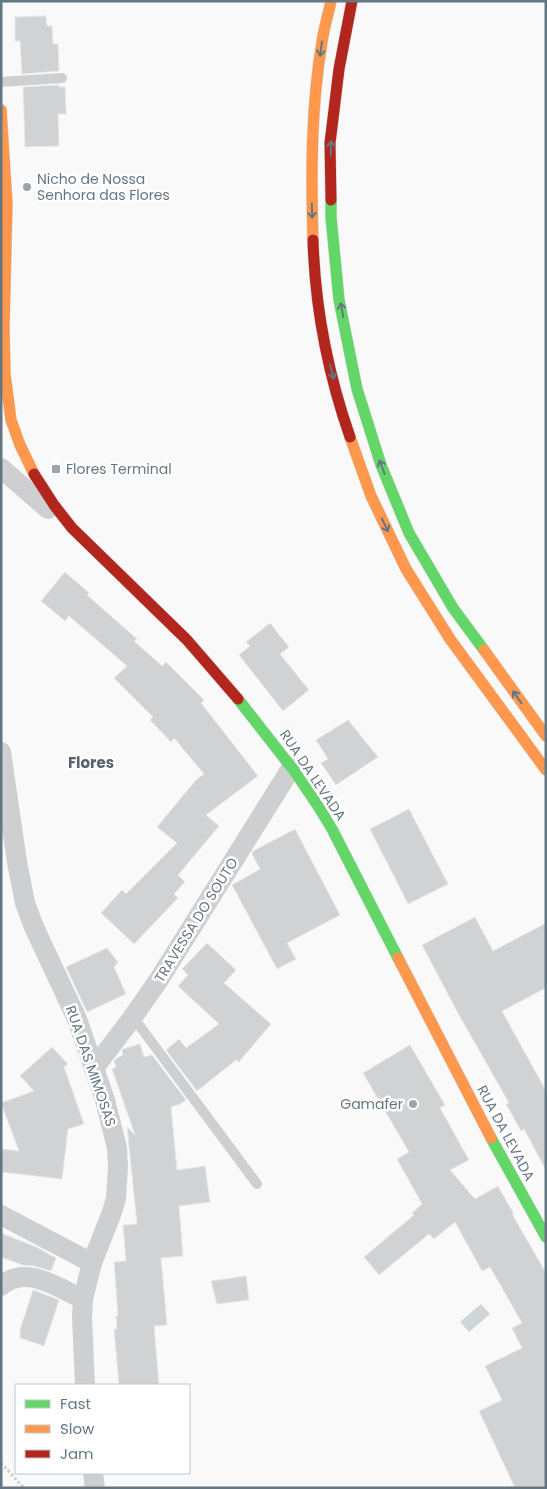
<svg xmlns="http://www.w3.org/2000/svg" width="547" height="1489" font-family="Poppins,sans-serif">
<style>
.water{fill:#ced6d9}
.building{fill:#d0d2d3;stroke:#e8e8e8}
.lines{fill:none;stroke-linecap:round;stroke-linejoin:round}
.fast-casing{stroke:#d5d6d7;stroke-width:12}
.slow-casing{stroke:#d5d6d7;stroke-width:12}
.jam-casing{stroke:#d5d6d7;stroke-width:12}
.path{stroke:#cbcccd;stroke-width:3;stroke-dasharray:2.5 2.5;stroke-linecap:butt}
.lane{stroke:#cecfd0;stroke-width:10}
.street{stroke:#cecfd0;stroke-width:20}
.fast{stroke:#63d668;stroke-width:11}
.slow{stroke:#ff974d;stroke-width:11}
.jam{stroke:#b3261e;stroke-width:11}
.oneway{stroke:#657683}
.poi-dot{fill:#99a4ac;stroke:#fff;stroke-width:2}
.labels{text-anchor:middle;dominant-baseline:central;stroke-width:5;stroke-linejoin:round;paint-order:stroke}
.poi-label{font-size:14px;fill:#657683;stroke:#fff;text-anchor:start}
.street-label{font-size:14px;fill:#657683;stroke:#fff}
.neighbourhood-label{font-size:15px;font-weight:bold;fill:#57646e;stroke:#fff}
</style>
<rect width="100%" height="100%" fill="#f9f9f9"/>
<path class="water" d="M481,1304L490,1314L469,1332L460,1322Z"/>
<g class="building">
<path d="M46,16L47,26H52L53,44H58L59,71L22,74L20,41H15V17Z"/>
<path d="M59,85V87H65L66,114H58L59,146L25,147L23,87Z"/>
<path d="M65,572L89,593L87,595L137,639L134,641L162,666L166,662L204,700L201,703L258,776L206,815L219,826L178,875L185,882L174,894L178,898L134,944L101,913L122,890L126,894L177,843L157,827L196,780L204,774L174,738L171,742L150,720L153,717L114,678L127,666L69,616L65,621L41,601Z"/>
<path d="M270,623L289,647L280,654L309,690L283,711L239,655L250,646L246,642Z"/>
<path d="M348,720L378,757L336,785L321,763L328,759L316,740Z"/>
<path d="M409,809L448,884L408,904L370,829Z"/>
<path d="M295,829L340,915L287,943L296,959L277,969L232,885L260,869L252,854L253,851Z"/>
<path d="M475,917L493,951L546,923V988L502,1011L546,1091V1170L524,1129L521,1131L506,1104L509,1103L458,1013L422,945Z"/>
<path d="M207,943L236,970L224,983L271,1024L239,1062L236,1060L197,1091L166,1050L179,1039L186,1048L219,1024L178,986L188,975L182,969Z"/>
<path d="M107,948L118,962L114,967L126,994L87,1012L66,967Z"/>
<path d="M140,1044L144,1057L152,1055L186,1100L180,1104L171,1107L177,1170L205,1166L210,1202L179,1206L183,1256L161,1258L167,1325L154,1326L159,1385H119L114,1329H117L116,1316L118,1315L114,1262L126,1261L123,1225L137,1224L127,1127L135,1135L112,1069L116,1067L114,1061L117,1058L123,1055L122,1051L123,1049Z"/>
<path d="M410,1045L445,1105L440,1108L469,1160L450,1170L475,1199L498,1186L514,1214H512L546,1273V1488H515L479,1411L502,1400L485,1366L522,1348L512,1328L522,1323L490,1267L482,1271L455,1222L434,1239L429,1234L379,1275L364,1257L414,1215L412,1213L422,1204L397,1159L409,1152L363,1073Z"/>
<path d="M52,1047L68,1064L64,1067L84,1124L68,1129L62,1179L1,1172V1149L19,1151L1,1103L34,1091L20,1076Z"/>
<path d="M1,1233L36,1247L56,1258L51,1271L34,1266L23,1265L1,1257Z"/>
<path d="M246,1276L249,1300L217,1304L211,1281Z"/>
<path d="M33,1290L59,1300L44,1346L20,1338V1330Z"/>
</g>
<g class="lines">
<g class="fast-casing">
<g id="fast">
<path d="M331,200V217L339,300L357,389L381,465L409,533L453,608L484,650"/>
<path d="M238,699L295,772L318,806L332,829L398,958"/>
<path d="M491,1138L546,1237"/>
</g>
</g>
<g class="slow-casing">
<g id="slow">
<path d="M1,110L7,204L4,328L5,374L11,420L20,445L34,474"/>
<path d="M313,240C311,174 311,107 322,42C324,28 328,15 331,1"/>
<path d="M350,437L371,496L406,569L450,639L546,770"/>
<path d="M484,650L546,736"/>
<path d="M398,958L491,1138"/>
</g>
</g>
<g class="jam-casing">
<g id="jam">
<path d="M331,200L330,143L339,69L352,1"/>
<path d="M313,240C315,307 328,374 350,437"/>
<path d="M34,474L54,505L72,528L187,640L238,699"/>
</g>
</g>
<path class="path" d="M1,1463L24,1488"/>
<g class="lane">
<path d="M1,82L62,78"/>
<path d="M133,1017L257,1184"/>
</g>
<g class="street">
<path d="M1,468L48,509"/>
<path d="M1,752L17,862L25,903L34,927L77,1019L105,1100L117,1148L118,1167L116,1198L112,1212L92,1263L83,1299L82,1317L85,1385"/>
<path d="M94,1068L130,1021L158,981L292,767"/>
<path d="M1,1215L92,1263"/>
<path d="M1,1286C26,1264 58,1288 83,1299"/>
<path d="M93,1473L95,1488"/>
</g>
<use href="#fast" class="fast"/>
<use href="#slow" class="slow"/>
<use href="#jam" class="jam"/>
</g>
<defs><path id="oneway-shaft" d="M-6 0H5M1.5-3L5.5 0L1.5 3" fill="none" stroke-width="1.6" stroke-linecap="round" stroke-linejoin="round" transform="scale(1.25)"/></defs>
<g class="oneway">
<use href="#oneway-shaft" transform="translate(321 49) rotate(97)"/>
<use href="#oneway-shaft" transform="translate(331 148) rotate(-89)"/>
<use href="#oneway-shaft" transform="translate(312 211) rotate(88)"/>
<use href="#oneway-shaft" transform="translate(342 310) rotate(-101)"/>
<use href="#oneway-shaft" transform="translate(332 372) rotate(75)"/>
<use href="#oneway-shaft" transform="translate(382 467) rotate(-111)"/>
<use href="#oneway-shaft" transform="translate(385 525) rotate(65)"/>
<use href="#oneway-shaft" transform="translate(517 697) rotate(-126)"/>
</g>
<g class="poi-dot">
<circle cx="27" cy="187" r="5"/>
<rect x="51" y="464" width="10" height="10" rx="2.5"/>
<circle cx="413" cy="1104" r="5"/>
</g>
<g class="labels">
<g class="poi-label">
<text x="37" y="179">Nicho de Nossa<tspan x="37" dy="16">Senhora das Flores</tspan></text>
<text x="66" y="469">Flores Terminal</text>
<text x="403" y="1104" text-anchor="end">Gamafer</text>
</g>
<g class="street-label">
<text transform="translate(313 775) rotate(56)">RUA DA LEVADA</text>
<text transform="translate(196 920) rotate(-58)">TRAVESSA DO SOUTO</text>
<text transform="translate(91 1066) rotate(71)">RUA DAS MIMOSAS</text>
<text transform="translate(506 1133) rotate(62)">RUA DA LEVADA</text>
</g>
<g class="neighbourhood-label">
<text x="91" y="762">Flores</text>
</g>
</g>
<rect width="547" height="1489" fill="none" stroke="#657683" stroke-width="5"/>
<rect x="15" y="1384" width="175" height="90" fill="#ffffff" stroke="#c1c8cd"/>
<rect x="25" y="1400" width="25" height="8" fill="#63d668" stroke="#c1c8cd"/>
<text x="60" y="1409" font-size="15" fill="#657683">Fast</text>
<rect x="25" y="1425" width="25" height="8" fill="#ff974d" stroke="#c1c8cd"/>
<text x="60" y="1434" font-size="15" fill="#657683">Slow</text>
<rect x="25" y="1450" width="25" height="8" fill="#b3261e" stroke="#c1c8cd"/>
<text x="60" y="1459" font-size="15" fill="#657683">Jam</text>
</svg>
